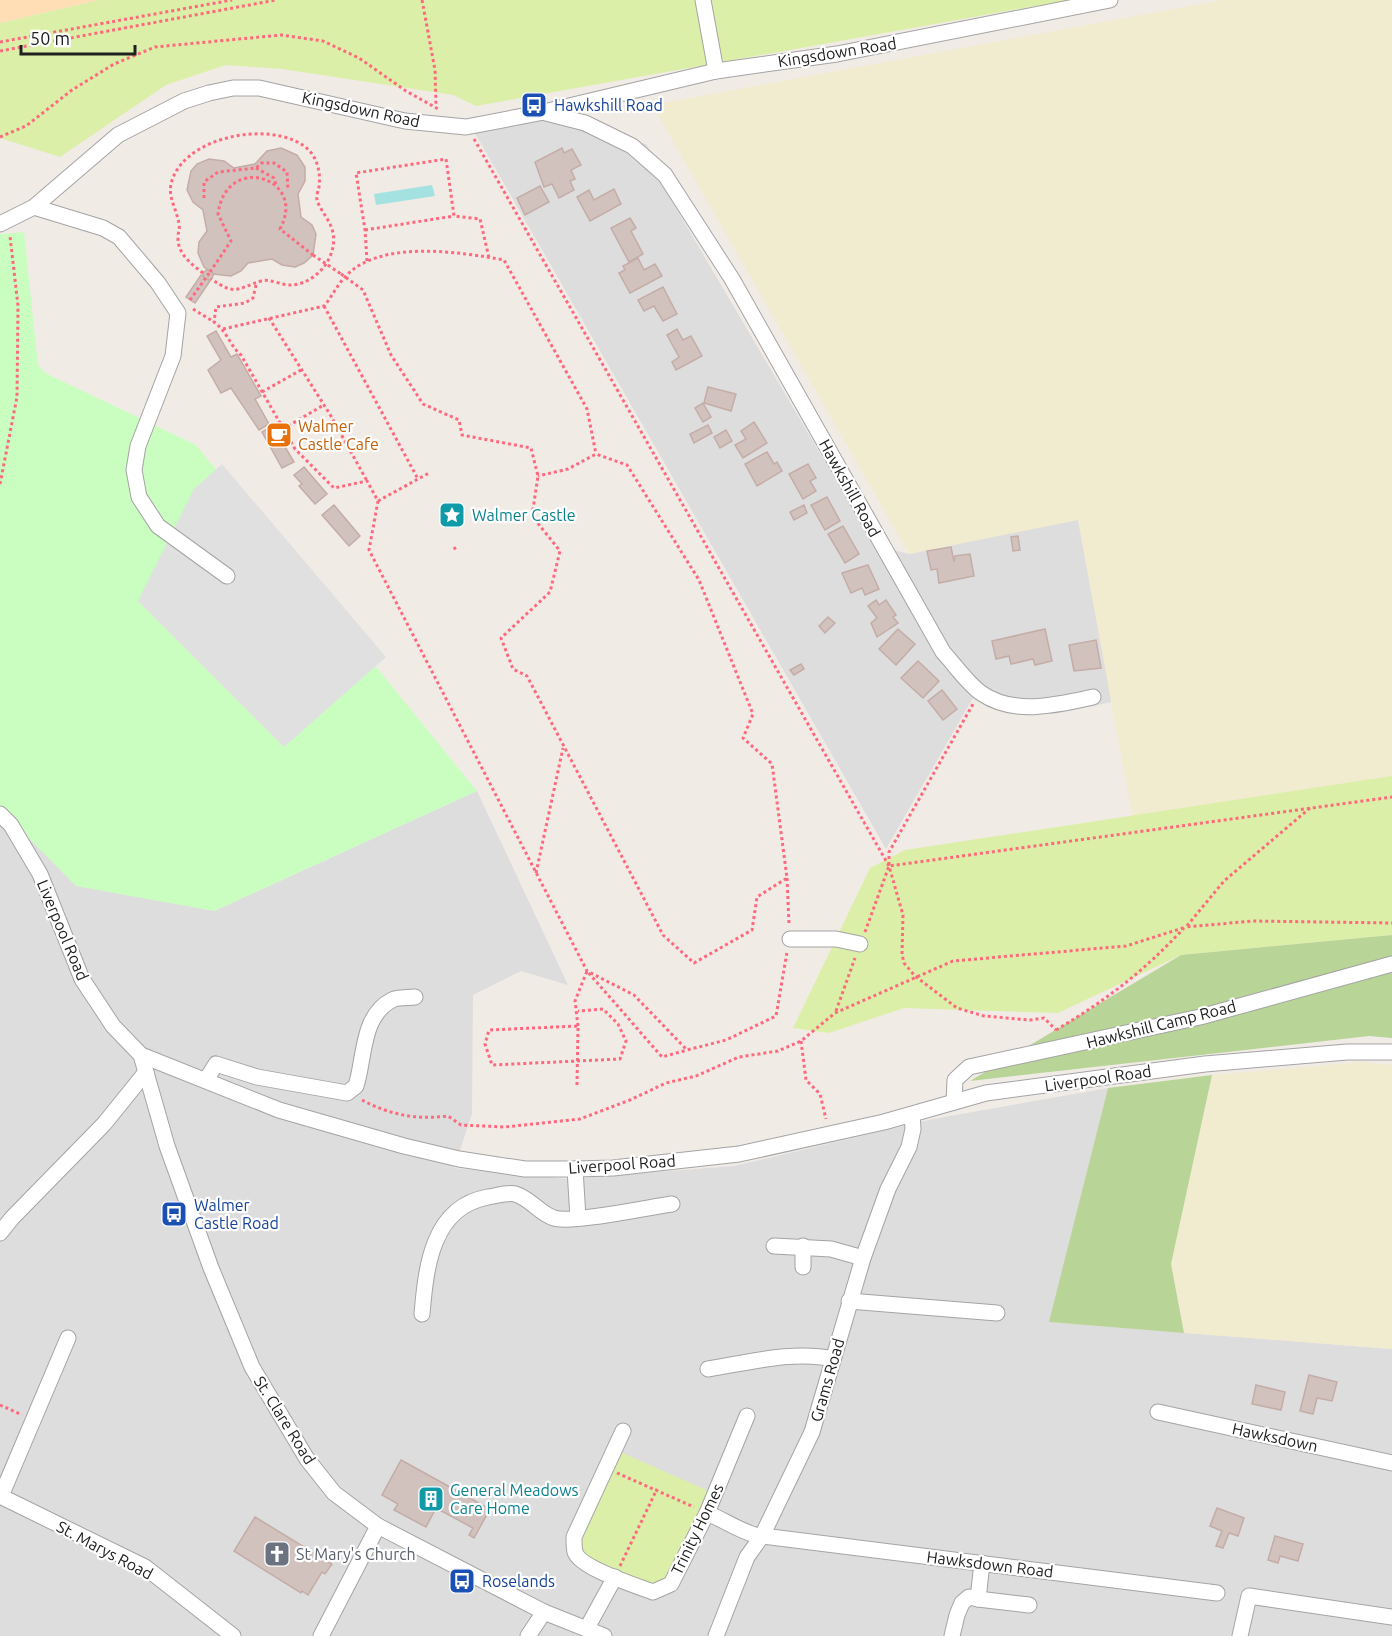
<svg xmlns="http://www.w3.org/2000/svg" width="1392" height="1636" font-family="Ubuntu,sans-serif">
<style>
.residential{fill:#dedddd}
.farmland{fill:#f1ebd0}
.grass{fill:#dcefa8}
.forest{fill:#b8d497}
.sand{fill:#ffdeb6}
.park{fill:#cafec0}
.parking{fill:#e0e0e0}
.water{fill:#a3e2e1}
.building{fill:#d2c2be;stroke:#c4aca7;stroke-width:1.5}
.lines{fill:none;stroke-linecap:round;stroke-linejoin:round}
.minor-casing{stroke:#a4a4a4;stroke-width:17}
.path{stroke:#ff697e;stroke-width:3;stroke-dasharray:3 3;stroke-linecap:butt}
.minor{stroke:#fff;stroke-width:15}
.path-bridge{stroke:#ff697e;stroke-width:3;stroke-dasharray:3 3;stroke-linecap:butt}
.labels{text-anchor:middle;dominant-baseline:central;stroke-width:4.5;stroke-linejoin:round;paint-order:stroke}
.street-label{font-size:16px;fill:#202020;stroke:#fff}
.transit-label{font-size:16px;fill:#164399;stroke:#fff;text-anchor:start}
.food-label{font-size:16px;fill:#c56008;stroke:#fff;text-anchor:start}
.culture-label{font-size:16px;fill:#0d838f;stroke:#fff;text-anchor:start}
.worship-label{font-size:16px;fill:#5b616d;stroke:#fff;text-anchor:start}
</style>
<rect width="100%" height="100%" fill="#f1ebe6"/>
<g class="residential">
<path d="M572,110L647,145L660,181L874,545L909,554L1078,519L1112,702L1055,714L1025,713L992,708L973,698L886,849L468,121Z"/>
<path d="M477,791L568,985L521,971L473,995L472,1114L454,1168L567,1179L734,1166L933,1119L1108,1088L1050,1322L1392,1349V1636H0V809L214,911Z"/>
</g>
<g class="farmland">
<path d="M1222,0H1392V779L1132,816L1078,520L909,554L652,105Z"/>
<path d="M1362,1062L1392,1065V1349L1184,1333L1171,1264L1212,1075Z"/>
</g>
<g class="grass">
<path d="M98,0H1069L476,106L453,95L282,69L226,65L166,85L60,157L0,138V23Z"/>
<path d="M1392,776V935L1181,955L1058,1013L904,1008L829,1033L793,1028L870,868L905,850Z"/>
<path d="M616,1450L715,1494L663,1590L575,1553Z"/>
</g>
<g class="forest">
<path d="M1392,935V1038L1369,1036L970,1081L1181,955Z"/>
<path d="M1212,1075L1171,1264L1184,1333L1049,1322L1108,1088Z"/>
</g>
<path class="sand" d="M0,0H98L0,23Z"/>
<path class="park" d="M24,232L38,365L45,373L196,445L477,791L214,911L76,886L0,809V234Z"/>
<path class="parking" d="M222,464L386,657L284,747L138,601L194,489Z"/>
<path class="water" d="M432,185L435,196L376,205L374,194Z"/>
<g class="building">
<path d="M281,148L297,155L305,167V181L298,194L301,217L312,225L316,234L313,255L304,263L295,267L282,265L272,259L248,263L241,271L231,276L213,274L204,267L198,253L199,242L207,231L203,210L193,202L187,190L191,171L197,164L209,159L224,161L234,168L255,164L267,151Z"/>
<path d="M562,148L564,153L572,149L581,165L571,170L575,179L570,181L574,190L559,198L552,184L544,187L535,162Z"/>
<path d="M540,186L549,202L525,215L517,198Z"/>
<path d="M614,189L621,204L590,221L577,197L589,190L594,200Z"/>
<path d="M630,218L636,228L631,231L643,254L629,262L611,228Z"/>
<path d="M638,258L644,270L655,264L662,276L630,293L619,273L625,270L623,266Z"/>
<circle cx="208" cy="275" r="5"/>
<path d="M201,275L210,281L195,303L186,297Z"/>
<path d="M663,287L677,314L663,321L654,306L644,311L638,300Z"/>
<path d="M677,329L683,340L691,336L702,356L676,370L672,362L679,357L667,335Z"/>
<path d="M216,331L231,357L237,354L261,396L255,399L269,424L259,430L231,388L221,393L208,370L221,360L207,336Z"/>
<path d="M708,387L736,394L731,411L704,403Z"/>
<path d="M703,403L711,417L703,422L695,408Z"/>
<path d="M754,422L767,443L743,458L735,445L746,439L741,431Z"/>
<path d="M277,423L288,442L284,445L294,462L282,468L262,432Z"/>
<path d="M708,425L712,433L694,443L690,434Z"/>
<path d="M726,430L732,441L720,448L714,437Z"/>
<path d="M767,452L774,464L777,462L782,471L757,486L745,464Z"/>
<path d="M808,464L816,478L810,481L816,491L803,499L789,474Z"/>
<path d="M304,467L327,494L315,504L299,486L302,484L294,475Z"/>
<path d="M827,497L840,521L825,530L811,505Z"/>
<path d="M334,505L360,536L349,546L322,515Z"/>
<path d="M804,505L807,513L794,520L790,512Z"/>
<path d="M843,526L859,554L845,563L828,534Z"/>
<path d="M1018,536L1020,550L1013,551L1011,537Z"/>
<path d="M951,547L954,562L955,556L970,554L974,576L939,583L937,569L931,570L927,551Z"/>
<path d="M868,565L879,589L865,595L862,588L851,593L842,573Z"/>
<path d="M876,600L879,605L886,600L896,615L893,617L898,623L877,637L871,623L877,618L868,606Z"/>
<path d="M828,617L835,623L825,633L819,626Z"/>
<path d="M898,629L915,644L896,665L879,649Z"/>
<path d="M1045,629L1052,661L1035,665L1033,659L1011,664L1009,656L996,659L992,641Z"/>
<path d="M1096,640L1101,668L1074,671L1069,645Z"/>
<path d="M918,661L939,681L923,698L901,678Z"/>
<path d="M801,664L804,669L794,675L790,670Z"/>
<path d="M942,690L957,709L943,720L928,701Z"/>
<path d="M1309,1375L1337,1382L1332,1401L1317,1398L1313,1414L1300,1411Z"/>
<path d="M1256,1385L1285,1392L1281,1410L1252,1404Z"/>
<path d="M401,1460L490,1509L474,1538L469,1535L473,1528L436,1508L426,1527L394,1510L398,1504L382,1495Z"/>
<path d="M1217,1508L1244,1518L1238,1536L1229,1533L1223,1548L1216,1546L1222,1531L1210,1526Z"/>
<path d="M255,1517L332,1564L325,1574L322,1572L308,1595L302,1591L301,1593L234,1551Z"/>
<path d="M1275,1536L1303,1544L1298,1561L1280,1556L1278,1563L1268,1560Z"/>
</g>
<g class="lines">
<g class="minor-casing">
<g id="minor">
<path d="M703,0L716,71"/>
<path d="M546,113L585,123L632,146L665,175L732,279L943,652C955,665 967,683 981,693C1014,716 1057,705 1093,697"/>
<path d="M34,207L103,228L119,237L158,283L178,313L173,356L138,446L134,470L139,497L158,526L227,576"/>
<path d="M0,224L34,207L118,135L184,101L209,93L233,88H259L405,121L466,127L544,112L716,71L837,54L1110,0"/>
<path d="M0,814L11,825L40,874L82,979L113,1026L141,1055L279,1110L404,1146L459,1159L525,1169H575L613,1168L739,1154L884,1122L986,1093L1205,1064L1347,1052H1392"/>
<path d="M790,939H836L860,944"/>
<path d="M141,1055L167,1146L211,1268L252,1367L307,1459L334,1493L378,1526L544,1612L604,1636"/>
<path d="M206,1080L216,1064L257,1077L347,1093L356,1086C365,1058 361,1016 392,1000C398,997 408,998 415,997"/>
<path d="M954,1102L955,1080L969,1067L1200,1017L1392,964"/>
<path d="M575,1169L578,1218"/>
<path d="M0,1233L12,1218L104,1124L146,1072"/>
<path d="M774,1246L831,1249L863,1258"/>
<path d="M803,1267V1246"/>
<path d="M849,1301L997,1313"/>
<path d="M422,1314C426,1267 432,1207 488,1197C496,1196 508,1192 515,1194C530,1198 540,1214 554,1218C570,1224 650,1207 672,1204"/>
<path d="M708,1369C747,1363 793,1350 833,1359"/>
<path d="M1158,1412L1392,1463"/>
<path d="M623,1431L574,1537C574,1542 574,1548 575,1552C580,1568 637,1586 653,1592L671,1584L707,1513L747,1416"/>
<path d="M0,1496L145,1567L233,1636"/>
<path d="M1,1496L68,1338"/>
<path d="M707,1513C724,1520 738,1530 755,1535L1217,1593"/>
<path d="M978,1599L1029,1605"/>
<path d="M587,1628L615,1577"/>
<path d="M321,1636L378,1526"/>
<path d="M528,1636L544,1612"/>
<path d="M716,1636L747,1557L762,1536L812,1432L863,1258L888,1189L909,1147L913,1129L912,1115"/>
<path d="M952,1636L957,1615L962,1603L969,1597L978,1599L982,1563"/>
<path d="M1240,1636L1249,1596L1392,1617"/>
</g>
</g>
<g class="path">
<path d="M422,0L435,70L436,106"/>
<path d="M0,42L232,0"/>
<path d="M0,51L276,0"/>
<path d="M0,137L26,126L72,90L114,64L155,47L281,35L323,41L359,58L406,91L440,110"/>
<path d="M474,139L889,866L903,915L902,954L904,963L915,976L957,1008L984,1016L1030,1020L1044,1018L1056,1030"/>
<path d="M256,168L274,178L276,185"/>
<path d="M204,198V182L218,172L256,168L261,163H274L287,172L288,190"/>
<path d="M365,230L454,216"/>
<path d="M367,261L365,230L356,173L446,159L454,216L480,219L489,258"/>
<path d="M210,272L231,241L218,214C226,152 308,177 280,229L313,255"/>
<path d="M203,273C191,264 177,253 178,237C178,232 180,229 179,224C177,210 168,198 171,184C182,137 268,120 304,146C317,155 321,172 319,187C318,191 316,196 317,200C320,210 329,219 332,229C340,254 318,283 292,285C282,286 270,278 261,281C236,289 236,296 211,279"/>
<path d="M341,274L363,290L391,355L423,404L459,420L462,435L531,448L538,476L532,516L560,551L550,592L501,638L513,669L527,676L663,935L694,963L752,930L757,897L787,878L772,764L743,738L753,714L699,580L627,465L596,454L568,469L538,476"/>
<path d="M256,285L253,298L245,303L216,307L214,322C227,331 230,346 241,355L295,449L334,488L367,481L378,501L369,550L587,971L634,995L687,1050L726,1040L776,1016L787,952"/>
<path d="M324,306L418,479"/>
<path d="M193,309L214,322"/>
<path d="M269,318L331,416L367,481"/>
<path d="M223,329L324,306C332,297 337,285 345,277C379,239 460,252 504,260L587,409L596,454"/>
<path d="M262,392L301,370"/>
<path d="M283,429L322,406"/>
<path d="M0,484L17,397L18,306L10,236"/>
<path d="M378,501L429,473"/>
<path d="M454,547L457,552"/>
<path d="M1310,808L1224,881L1186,927L1253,921L1392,923"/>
<path d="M889,865V852L973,704"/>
<path d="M536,873L563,748"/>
<path d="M787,878L789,924"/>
<path d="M865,932L889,866L1392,797"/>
<path d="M836,1011L855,958"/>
<path d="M578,1026L575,1001L587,971L662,1057L687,1050"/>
<path d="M1056,1030C1108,999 1143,972 1184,928"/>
<path d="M801,1041L806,1080L820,1094L826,1119"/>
<path d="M577,1085L578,1026L489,1030L485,1044L492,1065C535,1063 577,1061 620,1059L626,1041L618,1024L603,1009L578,1011"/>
<path d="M362,1100C390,1115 417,1120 448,1116L461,1125L505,1127L580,1119L630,1100L666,1083L696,1076L739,1057L778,1051L801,1041L835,1013L953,961L1126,946L1186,927"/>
<path d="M0,1405L22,1415"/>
<path d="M617,1473L694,1507"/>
<path d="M620,1566L657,1489"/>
</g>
<use href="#minor" class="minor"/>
<g class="path-bridge">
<path d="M313,255L341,274"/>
<path d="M190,300L210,272"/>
</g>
</g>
<defs>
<g id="bus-square" transform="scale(1.35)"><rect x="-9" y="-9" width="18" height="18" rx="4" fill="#1a4fb4" stroke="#fff"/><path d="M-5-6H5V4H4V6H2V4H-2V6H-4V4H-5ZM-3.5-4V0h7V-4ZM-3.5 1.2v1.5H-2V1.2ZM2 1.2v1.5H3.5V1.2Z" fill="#fff"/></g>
<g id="cafe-square" transform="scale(1.35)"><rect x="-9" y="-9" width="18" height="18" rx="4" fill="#e8710a" stroke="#fff"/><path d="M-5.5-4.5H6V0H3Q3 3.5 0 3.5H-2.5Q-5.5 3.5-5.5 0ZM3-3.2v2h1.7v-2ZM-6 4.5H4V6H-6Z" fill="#fff"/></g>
<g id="sight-square" transform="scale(1.35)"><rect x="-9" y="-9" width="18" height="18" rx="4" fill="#0f9aa8" stroke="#fff"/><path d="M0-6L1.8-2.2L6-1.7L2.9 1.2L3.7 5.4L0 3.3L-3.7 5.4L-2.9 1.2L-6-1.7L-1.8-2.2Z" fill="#fff"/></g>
<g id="building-square" transform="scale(1.35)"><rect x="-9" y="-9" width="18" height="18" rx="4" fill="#0f9aa8" stroke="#fff"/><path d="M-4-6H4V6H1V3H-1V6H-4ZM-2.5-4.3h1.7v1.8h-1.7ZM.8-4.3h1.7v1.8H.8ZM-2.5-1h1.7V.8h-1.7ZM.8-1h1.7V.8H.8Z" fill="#fff"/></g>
<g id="church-square" transform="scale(1.35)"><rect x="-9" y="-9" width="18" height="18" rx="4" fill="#6b7280" stroke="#fff"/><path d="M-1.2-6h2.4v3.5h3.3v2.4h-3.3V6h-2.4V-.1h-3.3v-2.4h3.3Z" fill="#fff"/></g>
</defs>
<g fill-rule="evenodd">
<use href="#bus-square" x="534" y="105"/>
<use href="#cafe-square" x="279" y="435"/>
<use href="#sight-square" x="452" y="515"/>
<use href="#bus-square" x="174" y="1214"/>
<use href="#building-square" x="431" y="1499"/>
<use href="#church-square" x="277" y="1554"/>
<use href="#bus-square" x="462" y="1581"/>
</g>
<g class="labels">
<g class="street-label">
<text transform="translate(837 52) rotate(-9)">Kingsdown Road</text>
<text transform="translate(361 109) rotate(12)">Kingsdown Road</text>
<text transform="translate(850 488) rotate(61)">Hawkshill Road</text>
<text transform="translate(63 930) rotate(67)">Liverpool Road</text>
<text transform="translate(1161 1024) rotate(-14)">Hawkshill Camp Road</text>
<text transform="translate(1098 1078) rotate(-8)">Liverpool Road</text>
<text transform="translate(622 1164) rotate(-4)">Liverpool Road</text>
<text transform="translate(827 1380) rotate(-74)">Grams Road</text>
<text transform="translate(285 1420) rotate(58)">St. Clare Road</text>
<text transform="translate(1275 1437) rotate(12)">Hawksdown</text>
<text transform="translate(697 1529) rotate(-64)">Trinity Homes</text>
<text transform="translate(105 1550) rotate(28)">St. Marys Road</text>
<text transform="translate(990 1564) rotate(7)">Hawksdown Road</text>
</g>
<g class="transit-label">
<text x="554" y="105">Hawkshill Road</text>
<text x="194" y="1205">Walmer<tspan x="194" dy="18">Castle Road</tspan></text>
<text x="482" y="1581">Roselands</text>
</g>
<g class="food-label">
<text x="298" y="426">Walmer<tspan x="298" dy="18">Castle Cafe</tspan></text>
</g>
<g class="culture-label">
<text x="472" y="515">Walmer Castle</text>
<text x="450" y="1490">General Meadows<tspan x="450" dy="18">Care Home</tspan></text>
</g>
<g class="worship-label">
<text x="296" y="1554">St Mary's Church</text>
</g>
</g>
<path d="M21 45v9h114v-9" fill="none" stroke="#202020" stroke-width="3"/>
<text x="30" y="45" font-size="18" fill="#202020" stroke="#ffffff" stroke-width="4.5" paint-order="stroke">50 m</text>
</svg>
